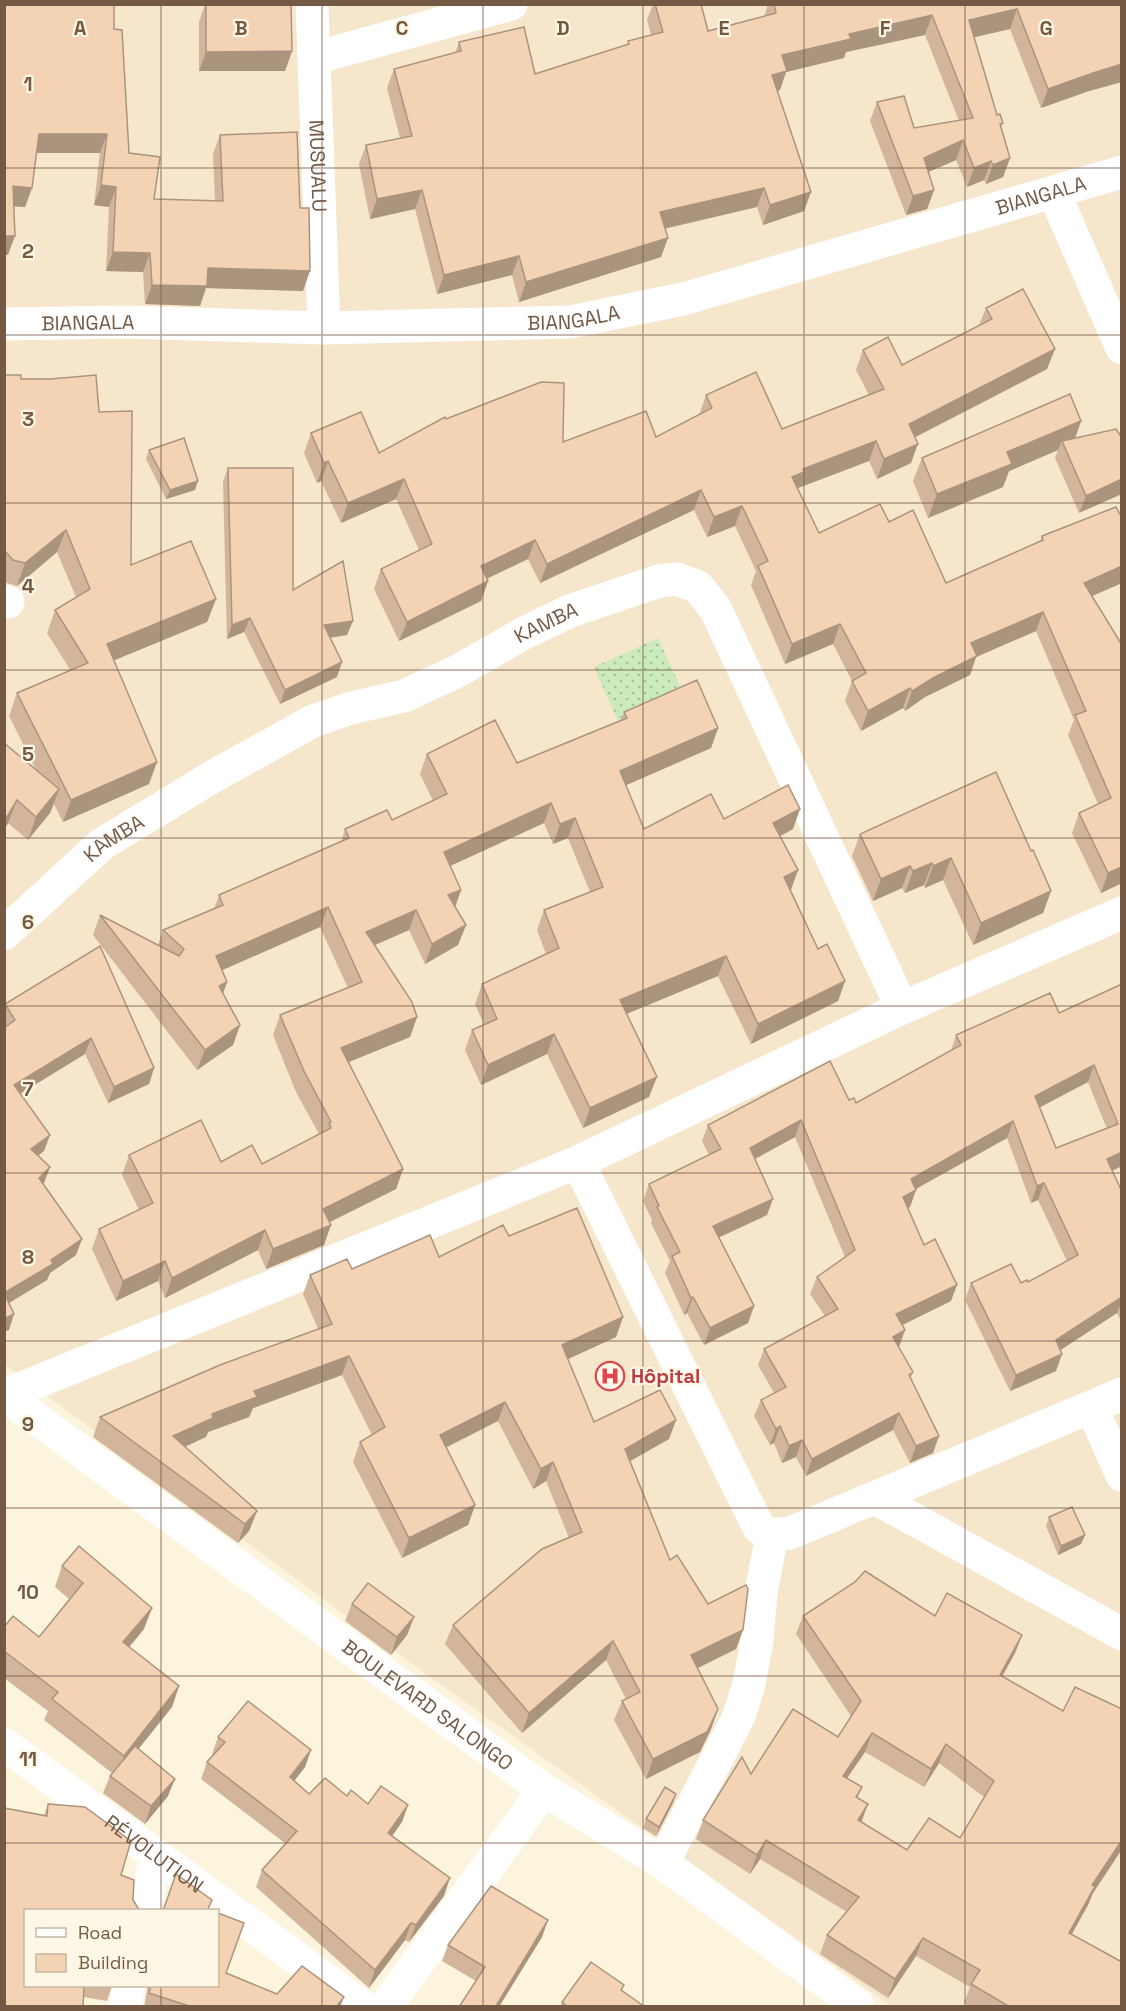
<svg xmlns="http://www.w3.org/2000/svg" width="1126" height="2011" font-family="'Space Grotesk',sans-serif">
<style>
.residential{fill:#f5e6cc}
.park{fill:url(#park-dots)}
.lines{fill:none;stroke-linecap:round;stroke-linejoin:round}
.street{stroke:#fff;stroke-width:33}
.secondary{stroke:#fff;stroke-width:33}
.wall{fill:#d2b59b;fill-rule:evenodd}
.shaded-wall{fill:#ab947e}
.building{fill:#f4d3b4;stroke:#ab947e;stroke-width:1.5;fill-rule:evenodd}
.grid{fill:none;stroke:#745a45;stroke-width:1.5;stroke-opacity:0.55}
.labels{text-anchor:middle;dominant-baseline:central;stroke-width:4.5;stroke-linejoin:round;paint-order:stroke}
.street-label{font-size:20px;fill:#745a45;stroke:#fff7e6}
.health-label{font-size:20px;font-weight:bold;fill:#be3a42;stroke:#fff7e6;text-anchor:start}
.grid-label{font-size:20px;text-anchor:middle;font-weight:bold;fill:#745a45;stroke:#fff7e6;stroke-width:4.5;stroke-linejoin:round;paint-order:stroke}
</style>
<defs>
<pattern id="park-dots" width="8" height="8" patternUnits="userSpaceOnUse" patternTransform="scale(1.5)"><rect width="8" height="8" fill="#ccebbc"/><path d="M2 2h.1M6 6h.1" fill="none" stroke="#aac19b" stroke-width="1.8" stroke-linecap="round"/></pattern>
</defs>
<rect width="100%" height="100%" fill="#fdf4de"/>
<path class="residential" d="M5,5H1121V2006H891L405,1659L5,1365Z"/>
<path class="park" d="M658,638L683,693L618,721L594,667Z"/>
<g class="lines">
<g class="street">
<path id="s1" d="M312,4L324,328"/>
<path d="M314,58L511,4"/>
<path d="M1054,193L1122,348"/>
<path d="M4,601L8,602"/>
<path id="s2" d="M4,934L102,844L214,776L313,721L351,708L404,696L458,671L522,634L570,611L659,581L677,579L698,587L715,608L902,1008"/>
<path d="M578,1162L759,1528L772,1535L790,1533L1122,1394"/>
<path id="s3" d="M4,1395L544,1790L663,1863L858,2006"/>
<path d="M5,1395L578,1162L902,1008L1122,913"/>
<path d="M1092,1408L1122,1475"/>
<path d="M875,1498L1122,1634"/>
<path id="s4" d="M4,1744L362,2006"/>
<path d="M663,1863L739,1716L749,1684L757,1640L761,1593L772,1535"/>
<path d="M145,1910L156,1855"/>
<path d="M125,2006L129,1986"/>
<path d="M386,2006L544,1790"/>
</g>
<path class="secondary" id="s5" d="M4,324L124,322L324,328L570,322L683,299L1122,172"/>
</g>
<g class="wall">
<path d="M4,4L114,29L129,153L154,199L215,201L213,154L220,135L300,208L303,291L206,288L200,306L145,304L143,272L106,271L109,207L94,205L100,153H36L32,188L25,207L14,206L8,255Z"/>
<path d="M205,4H291L292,51L285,71H199V22Z"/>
<path d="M653,4H701L708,31L765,16V14L768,4H1122L1086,92L1041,108L1010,29L974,37L997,115L1003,123L1001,128L1010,158L1003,177L986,184L984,180L967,187L956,160L928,172L934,190L927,209L906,215L870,121L877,102L914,128L959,121L925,35L846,52L844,58L786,72L780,90L777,91L804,211L763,225L757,207L665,229L661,257L519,302L512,275L437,294L415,209L370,219L359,164L366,145L400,138L387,88L394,69L455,53L459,42L535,74L627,45L628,41L651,35L647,20Z"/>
<path d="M986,308L1055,349L1047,369L915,437L911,463L877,479L869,461L798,488V489L819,533L889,522L946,583L1040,542L1042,536L1122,518V583L1092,596L1122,645V883L1101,893L1072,833L1079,813L1098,804L1068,735L1074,720L1036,631L976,657L970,675L925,697L905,711L903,708L861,731L845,701L852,681L833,644L785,664L751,585L756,571L735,526L707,537L694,510L540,583L528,559L487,579L488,581L481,601L399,641L374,589L381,569L419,550L396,499L341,523L321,481L317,483L304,453L311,433L379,453L446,419L563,442L656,437L699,415L706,395L782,429L869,395L856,370L863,350L902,365L979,325Z"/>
<path d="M4,375L21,379L99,412L131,565L216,599L207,622L114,660L149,784L63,822L54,804L50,813L28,840L8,823L4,830V743L36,770L9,716L17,693L71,671L47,633L55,610L76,597L57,552L17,586L4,582Z"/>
<path d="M1081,421L1075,438L1116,429L1079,513L1055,458L1058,450L1009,471L1003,487L928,518L913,481L922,458Z"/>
<path d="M149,450L195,490L166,499L146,459Z"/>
<path d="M228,468L293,590L347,635L330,638L337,677L280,704L244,632L227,639L223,482Z"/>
<path d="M624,712L718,728L711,748L626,785L644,829L724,819L793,829L780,836L791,890L818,949L845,981L838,1001L751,1044L718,976L626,1014L649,1097L583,1128L547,1054L481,1085L465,1050L472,1030L484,1025L475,1004L482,984L546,954L537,930L544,910L590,892L568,838L553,844L544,823L450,866L461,890L455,907L466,925L458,945L425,964L409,930L375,945L417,1017L410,1037L349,1062L403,1169L396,1189L329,1222L324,1245L266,1269L258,1250L165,1298L158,1281L116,1301L92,1249L99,1229L139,1210L122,1175L129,1155L262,1164L319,1134L296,1092L273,1035L280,1015L348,988L320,927L222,970L227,982L223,993L240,1025L233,1045L197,1070L93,935L100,915L158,945L163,930L214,909L219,895L341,842L345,829L392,820L433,801L420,774L427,754L517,763L621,721Z"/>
<path d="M860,834L1031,851L1051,891L1043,913L973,945L943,880L925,888L924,885L905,893L902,888L873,901L852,856Z"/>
<path d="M100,946L154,1068L149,1084L108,1103L85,1054L20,1094L44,1151L38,1156L50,1167L43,1183L82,1239L76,1255L50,1273L47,1280L9,1303V1330L4,1332V1005L5,1004Z"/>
<path d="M1122,984V1166L1112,1171L1122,1192V1324L1117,1313L1060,1350L1062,1354L1056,1371L1010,1391L965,1300L971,1283H1021L1028,1282L1067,1261L1038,1200L1031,1203L1007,1138L916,1189L910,1207L908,1208L924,1245L951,1301L902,1325L899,1347L913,1372L911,1378L933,1453L910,1463L893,1430L806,1476L796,1457L782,1463L774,1443L770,1445L754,1416L761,1400L774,1393L758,1365L764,1349L825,1316L810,1294L817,1277L845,1257L795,1137L755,1159L767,1215L719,1237L754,1306L748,1323L704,1345L687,1313L684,1315L665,1273L670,1261L651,1223L652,1220L643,1201L649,1184L709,1155L702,1141L708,1125L849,1100L856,1103L951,1051L956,1035L1059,1013ZM1088,1082L1107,1129L1056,1148L1040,1107Z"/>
<path d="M509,1236L623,1317L616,1337L568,1359L594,1422L676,1420L669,1439L630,1461L670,1560L708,1604L743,1630L736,1649L697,1668L718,1709L711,1729L700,1752L646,1779L614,1720L622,1701L626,1699L606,1660L522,1733L445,1644L453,1625L569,1538L546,1481L533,1489L498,1421L446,1448L475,1505L468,1525L402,1558L353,1462L360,1442L372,1435L342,1375L253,1408L249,1417L208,1432L206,1437L185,1447L257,1511L249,1531L238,1543L93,1437L100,1417L318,1329L303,1294L310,1275L439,1257Z"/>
<path d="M1049,1517L1085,1535L1081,1544L1058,1555L1046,1526Z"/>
<path d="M62,1566L144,1629L129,1647L179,1686L172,1707L139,1748L168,1796L145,1824L103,1793L110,1776L112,1773L44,1720L48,1711L4,1678V1627L39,1637L69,1599L55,1587Z"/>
<path d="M352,1604L414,1617L407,1635L391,1655L345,1621Z"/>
<path d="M803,1616H935L1022,1635L1015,1653L1002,1676L1063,1711L1122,1709V1849L1093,1893L1088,1905L1071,1935L1122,2007H970L964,2003L970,1987L916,1956L888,1998L820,1954L827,1935L847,1912L760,1859L750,1874L696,1839L703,1820L751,1774L838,1737L851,1716L796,1634ZM865,1752L924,1787L939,1763L984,1797L960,1838L907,1850L861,1822L868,1804L858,1798L862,1787L847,1778Z"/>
<path d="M218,1737L311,1750L305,1767L294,1781L309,1794L347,1796L368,1804L408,1805L402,1822L392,1836L444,1896L409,1942L405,1940L369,1988L256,1887L262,1870L286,1844L201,1779L207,1762L214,1755L212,1754Z"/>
<path d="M673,1803L656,1836L643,1828L646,1819Z"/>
<path d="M48,1804L85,1807L131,1841L121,1875L134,1880L133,1900L138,1908L142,1911H26V1986H112L107,2001L83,1997V2007H4V1808L44,1815Z"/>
<path d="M542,1937L500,2005L476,1981L442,1961L448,1945Z"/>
<path d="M226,1973L277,1994L340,2007H144L147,1990V1986H218Z"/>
<path d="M622,1990L645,2007H560L562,2002Z"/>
</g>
<g class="shaded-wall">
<path d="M1017,9L1010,29L962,40L969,20Z"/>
<path d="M932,15L925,35L846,52L844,58L786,72L780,90L765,94L772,75L782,55L849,34Z"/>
<path d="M292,51L285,71H199L206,52Z"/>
<path d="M1122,64V82L1086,92L1041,108L1048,89L1093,73Z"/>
<path d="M39,134H107L100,153H32Z"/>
<path d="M963,140L956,160L917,177L924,158Z"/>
<path d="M1010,158L1003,177L986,184L993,165Z"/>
<path d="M991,161L984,180L967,187L974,168Z"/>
<path d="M101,185L116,187L109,207L94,205Z"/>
<path d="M13,186L32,188L25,207L6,206Z"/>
<path d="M764,188L757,207L653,231L660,212Z"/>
<path d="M422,190L415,209L370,219L377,199Z"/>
<path d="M934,190L927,209L906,215L913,196Z"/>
<path d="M811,192L804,211L763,225L770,205Z"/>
<path d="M4,236H15L8,255H4Z"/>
<path d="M668,238L661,257L519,302L526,282Z"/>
<path d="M113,252L150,253L143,272L106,271Z"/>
<path d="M519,256L512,275L437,294L444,275Z"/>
<path d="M208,268L310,271L303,291L206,288L200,306L145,304L152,285Z"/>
<path d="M1055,349L1047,369L902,444L909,424Z"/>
<path d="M1081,421L1073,444L1062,441L1058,450L1009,471L1003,487L928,518L937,494L1007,452Z"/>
<path d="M876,441L869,461L798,488L797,491L792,477L803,469Z"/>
<path d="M918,444L911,463L877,479L884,459Z"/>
<path d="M328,461L321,481L317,483L324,463Z"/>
<path d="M404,479L396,499L341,523L348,503Z"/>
<path d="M1122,479V494L1079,513L1086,496Z"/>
<path d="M198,481L195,490L166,499L170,490Z"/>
<path d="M701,490L694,510L540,583L547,564Z"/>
<path d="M742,506L735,526L707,537L714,517Z"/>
<path d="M66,530L57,552L17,586L25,563Z"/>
<path d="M535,540L528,559L473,585L481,566Z"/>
<path d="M1122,566V583L1076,603L1084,583Z"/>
<path d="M488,581L481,601L399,641L407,622Z"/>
<path d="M216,599L207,622L98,667L107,644Z"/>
<path d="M1043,612L1036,631L976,657L970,675L925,697L905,711L912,691L971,643Z"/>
<path d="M250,618L244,632L227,639L232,625Z"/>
<path d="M353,621L347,635L319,639L324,625Z"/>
<path d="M840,624L833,644L785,664L792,644Z"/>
<path d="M342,662L337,677L280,704L285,690Z"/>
<path d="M910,688L903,708L861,731L868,711Z"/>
<path d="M718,728L711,748L613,791L620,771Z"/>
<path d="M157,762L149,784L63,822L71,800Z"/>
<path d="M59,789L50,813L28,840L36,817Z"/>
<path d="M17,800L8,823L4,830V822Z"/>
<path d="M551,803L544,823L437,872L444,852Z"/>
<path d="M800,809L793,829L765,844L773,823Z"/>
<path d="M575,818L568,838L553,844L560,824Z"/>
<path d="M951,858L943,880L925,888L933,866Z"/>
<path d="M932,863L924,885L905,893L913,871Z"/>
<path d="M910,866L902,888L873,901L881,879Z"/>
<path d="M1122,867V883L1101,893L1108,873Z"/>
<path d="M798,870L791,890L784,877Z"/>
<path d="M461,890L454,910L448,895Z"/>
<path d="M1051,891L1043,913L973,945L981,923Z"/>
<path d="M328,907L320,927L209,976L216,956Z"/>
<path d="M416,910L409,930L359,952L366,932Z"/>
<path d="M466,925L458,945L425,964L432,944Z"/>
<path d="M726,956L718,976L612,1020L620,1000Z"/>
<path d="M845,981L838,1001L751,1044L758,1024Z"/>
<path d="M227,982L220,1002L219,986Z"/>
<path d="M417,1017L410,1037L334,1068L341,1048Z"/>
<path d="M240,1025L233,1045L197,1070L205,1050Z"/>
<path d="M554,1034L547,1054L481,1085L488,1065Z"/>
<path d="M91,1038L85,1054L8,1101L14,1085Z"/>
<path d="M1094,1065L1088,1082L1029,1113L1035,1096Z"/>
<path d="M154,1068L149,1084L108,1103L114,1087Z"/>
<path d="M657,1077L649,1097L583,1128L590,1108Z"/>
<path d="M801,1120L795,1137L744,1165L750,1148Z"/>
<path d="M1013,1121L1007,1138L905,1195L911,1179Z"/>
<path d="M50,1135L44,1151L25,1165L31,1149Z"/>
<path d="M1122,1152V1166L1100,1176L1107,1159Z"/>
<path d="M50,1167L44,1183L34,1194L39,1178Z"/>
<path d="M403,1169L396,1189L316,1229L323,1209Z"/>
<path d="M1044,1183L1038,1200L1031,1203L1037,1186Z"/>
<path d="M916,1190L910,1207L897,1214L903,1197Z"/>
<path d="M773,1199L767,1215L707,1243L713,1226Z"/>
<path d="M331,1225L324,1245L266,1269L273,1249Z"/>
<path d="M265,1230L258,1250L165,1298L172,1278Z"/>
<path d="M82,1239L76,1255L50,1273L47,1280L4,1306V1293Z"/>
<path d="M165,1261L158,1281L116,1301L123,1281Z"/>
<path d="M957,1285L951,1301L890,1331L896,1314Z"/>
<path d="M693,1297L687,1313L684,1315L691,1298Z"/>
<path d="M1122,1297V1301L1117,1313L1050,1357L1056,1340Z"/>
<path d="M754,1306L748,1323L704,1345L710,1328Z"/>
<path d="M14,1314L9,1330L4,1332V1319Z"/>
<path d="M623,1317L616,1337L555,1365L562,1345Z"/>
<path d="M905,1330L899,1347L893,1337Z"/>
<path d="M1062,1354L1056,1371L1010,1391L1016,1375Z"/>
<path d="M349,1356L342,1375L253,1408L249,1417L208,1432L206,1437L166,1455L173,1436L254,1391Z"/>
<path d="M505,1402L498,1421L432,1454L440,1435Z"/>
<path d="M899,1413L893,1430L806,1476L812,1459Z"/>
<path d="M676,1420L669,1439L618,1468L625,1449Z"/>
<path d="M780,1426L774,1443L770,1445L776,1429Z"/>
<path d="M939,1436L933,1453L910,1463L916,1446Z"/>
<path d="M802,1440L796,1457L782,1463L789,1446Z"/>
<path d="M553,1462L546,1481L533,1489L541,1469Z"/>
<path d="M475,1505L468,1525L402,1558L409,1538Z"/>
<path d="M257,1511L249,1531L238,1543L245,1524Z"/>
<path d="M1085,1535L1081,1544L1058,1555L1061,1546Z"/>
<path d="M152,1608L144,1629L116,1663L123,1642Z"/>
<path d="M414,1617L407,1635L391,1655L397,1637Z"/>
<path d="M743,1630L736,1649L684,1675L691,1655Z"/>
<path d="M1022,1635L1015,1653L993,1693L1000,1675Z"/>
<path d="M613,1641L606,1660L522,1733L529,1713Z"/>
<path d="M179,1686L172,1707L116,1777L124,1756Z"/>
<path d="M718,1709L711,1729L700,1752L646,1779L653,1759Z"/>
<path d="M872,1733L865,1752L836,1794L843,1776Z"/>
<path d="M946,1744L939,1763L924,1787L931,1769Z"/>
<path d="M311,1750L305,1767L284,1794L290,1777Z"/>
<path d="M175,1779L168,1796L145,1824L151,1806Z"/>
<path d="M676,1794L673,1803L656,1836L659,1827Z"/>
<path d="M868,1804L861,1823L858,1820Z"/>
<path d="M408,1805L402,1822L382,1850L388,1833Z"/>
<path d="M766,1840L760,1859L750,1874L757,1855Z"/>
<path d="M1122,1840V1849L1093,1893L1088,1905L1062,1952L1069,1933L1092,1885Z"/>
<path d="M450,1878L444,1896L409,1942L416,1925Z"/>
<path d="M548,1920L542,1937L499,2007L497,2004Z"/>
<path d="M411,1923L405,1940L369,1988L375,1970Z"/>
<path d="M923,1938L916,1956L888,1998L895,1979Z"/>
<path d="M344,1997L340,2007H336Z"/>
</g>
<g class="building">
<path d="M4,4H114V29L122,30L129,153L160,157L154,199L223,201L220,135L297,132L300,208H309L310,271L208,268L207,286L152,285L150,253L113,252L116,187L101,185L107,134H39L32,188L13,186L15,236H4Z"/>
<path d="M206,4H291L292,51L206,52Z"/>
<path d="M655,4H701L708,31L776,13L774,4H1122V64L1093,73L1048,89L1017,9L969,20L997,115L1000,114L1003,123L1000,124L1010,158L993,165L991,161L974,168L963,140L924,158L934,190L913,196L877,102L904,96L914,128L973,118L932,15L849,34L851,39L782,55L787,71L772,75L811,192L770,205L764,188L660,212L668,238L526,282L519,256L444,275L422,190L377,199L366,145L412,136L394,69L461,51L459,42L524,27L535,74L629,44L628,41L663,32Z"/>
<path d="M1023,289L1055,349L909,424L918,444L884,459L876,441L803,469L804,472L792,477L819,533L880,504L889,522L913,510L946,583L1043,540L1042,536L1116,507L1122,518V566L1084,583L1122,645V867L1108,873L1079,813L1111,798L1075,715L1086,711L1043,612L971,643L977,656L933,678L912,691L910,688L868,711L852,681L866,673L840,624L792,644L758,566L768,561L742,506L714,517L701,490L547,564L535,540L481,566L488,581L407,622L381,569L432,544L404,479L348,503L328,461L324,463L311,433L361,412L379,453L445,417L446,419L541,382L564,383L563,442L646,411L656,437L712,408L706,395L756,372L782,429L884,389L863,350L888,337L902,365L992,319L986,308Z"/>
<path d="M4,375H21V379H50L96,375L99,412L132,411L131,565L191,541L216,599L107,644L157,762L71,800L17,693L88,663L55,610L90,589L66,530L25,563L13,560L4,550Z"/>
<path d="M1070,394L1081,421L1007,452L1012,464L937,494L922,458Z"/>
<path d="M1116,429L1122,438V479L1086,496L1062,441Z"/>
<path d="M184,438L198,481L170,490L149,450Z"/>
<path d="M228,468H293V590L343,561L353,621L324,625L342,662L285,690L250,618L232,625Z"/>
<path d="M697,680L718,728L620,771L644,829L711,794L724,819L788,785L800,809L773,823L798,870L784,877L818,949L827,944L845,981L758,1024L726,956L620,1000L657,1077L590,1108L554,1034L488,1065L472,1030L497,1019L482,984L559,948L544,910L603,887L575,818L560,824L551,803L444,852L461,890L448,895L466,925L432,944L416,910L366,932L412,1002L417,1017L341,1048L403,1169L323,1209L331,1225L273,1249L265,1230L172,1278L165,1261L123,1281L99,1229L153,1203L129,1155L201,1120L221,1162L252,1145L262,1164L331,1128L329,1123L331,1122L304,1071L280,1015L362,982L328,907L216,956L227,982L219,986L240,1025L205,1050L100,915L179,956L184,949L163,930L223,905L219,895L349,838L345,829L387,810L392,820L447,794L427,754L495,720L517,763L627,718L624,712Z"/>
<path d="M4,743L59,789L36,817L17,800L4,822Z"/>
<path d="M996,772L1031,851L1033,850L1051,891L981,923L951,858L933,866L932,863L913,871L910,866L881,879L860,834Z"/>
<path d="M100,946L154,1068L114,1087L91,1038L14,1085L50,1135L31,1149L50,1167L39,1178L82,1239L51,1260L53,1264L4,1293V1028L15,1020L5,1004Z"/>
<path d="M1122,984V1152L1107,1159L1122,1192V1297L1056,1340L1062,1354L1016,1375L971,1283L1011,1264L1021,1283L1027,1280L1028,1282L1078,1255L1044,1183L1037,1186L1013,1121L911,1179L916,1190L903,1197L924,1245L935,1239L957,1285L896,1314L905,1330L893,1337L913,1372L909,1375L939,1436L916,1446L899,1413L812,1459L802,1440L789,1446L780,1426L776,1429L761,1400L786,1387L764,1349L838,1309L817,1277L855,1250L801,1120L750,1148L773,1199L713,1226L754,1306L710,1328L693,1297L691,1298L672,1256L680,1252L657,1207L659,1206L649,1184L721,1149L708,1125L830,1061L849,1100L854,1098L856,1103L961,1045L956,1035L1050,993L1059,1013ZM1094,1065L1118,1124L1056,1148L1035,1096Z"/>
<path d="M577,1208L623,1317L562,1345L594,1422L660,1390L676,1420L625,1449L670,1560L677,1555L708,1604L746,1585L748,1589L743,1630L691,1655L718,1709L707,1732L653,1759L622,1701L640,1692L613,1641L529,1713L453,1625L542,1549L582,1532L553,1462L541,1469L505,1402L440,1435L475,1505L409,1538L360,1442L385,1427L349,1356L254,1391L257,1397L212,1414L213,1418L173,1436L257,1511L245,1524L100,1417L220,1365L332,1324L310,1275L347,1259L352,1269L430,1235L439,1257L503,1225L509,1236Z"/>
<path d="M4,1293L14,1314L4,1319Z"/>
<path d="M1072,1507L1085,1535L1061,1546L1049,1517Z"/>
<path d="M79,1546L152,1608L123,1642L179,1686L124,1756L52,1699L58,1692L4,1651V1627L13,1616L39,1637L83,1583L62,1566Z"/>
<path d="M865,1571L935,1616L947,1593L1022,1635L1000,1675L1063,1711L1075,1687L1122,1709V1840L1092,1885L1095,1886L1069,1933L1122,1962V2007H1010L971,1984L980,1970L923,1938L895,1979L827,1935L859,1897L766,1840L757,1855L703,1820L742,1757L751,1774L793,1709L838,1737L861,1701L803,1616L855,1582ZM872,1733L931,1769L946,1744L994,1781L960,1838L929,1818L907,1850L858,1820L868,1804L856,1797L862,1787L843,1776Z"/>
<path d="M368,1583L414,1617L397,1637L352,1604Z"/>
<path d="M248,1701L311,1750L290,1777L309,1794L325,1778L347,1796L351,1790L368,1804L381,1786L408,1805L388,1833L450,1878L416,1925L411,1923L375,1970L262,1870L297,1831L207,1762L225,1742L218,1737Z"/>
<path d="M135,1746L175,1779L151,1806L110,1776Z"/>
<path d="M665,1787L676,1794L659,1827L646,1819Z"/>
<path d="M48,1804L85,1807L131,1841L121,1875L134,1880L133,1900L138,1908L142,1911H26V1986H84L83,2007H4V1808L47,1816Z"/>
<path d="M176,1874L212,1900L208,1909L211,1911H159L164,1908Z"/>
<path d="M491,1886L548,1920L497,2004L501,2007H459L485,1967L448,1945Z"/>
<path d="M218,1913L244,1923L226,1973L277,1994L302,1966L344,1997L336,2007H192L149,1993L151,1986H218Z"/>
<path d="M591,1962L624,1985L621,1990L645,2007H568L562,2002Z"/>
</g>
<path class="grid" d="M161,4V1910M322,4V2006M483,4V2006M643,4V2006M804,4V2006M965,4V2006M4,168H1122M4,335H1122M4,503H1122M4,670H1122M4,838H1122M4,1006H1122M4,1173H1122M4,1341H1122M4,1508H1122M4,1676H1122M4,1843H1122M161,1986V2006"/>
<defs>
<g id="hospital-ring" transform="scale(1.5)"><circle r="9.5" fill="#fff7e6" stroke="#e0444e" stroke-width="1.5"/><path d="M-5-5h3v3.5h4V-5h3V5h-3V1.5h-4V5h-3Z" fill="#e0444e"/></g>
</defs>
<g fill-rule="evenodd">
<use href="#hospital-ring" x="610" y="1376"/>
</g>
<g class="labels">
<g class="street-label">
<text stroke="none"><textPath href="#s1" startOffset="162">MUSUALU</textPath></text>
<text stroke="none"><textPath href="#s5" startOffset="1054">BIANGALA</textPath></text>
<text stroke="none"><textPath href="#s5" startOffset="570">BIANGALA</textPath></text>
<text stroke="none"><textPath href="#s5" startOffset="84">BIANGALA</textPath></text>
<text stroke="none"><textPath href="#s2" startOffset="632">KAMBA</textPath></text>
<text stroke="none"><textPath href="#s2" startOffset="146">KAMBA</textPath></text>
<text stroke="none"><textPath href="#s3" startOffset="525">BOULEVARD SALONGO</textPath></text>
<text stroke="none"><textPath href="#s4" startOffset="186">RÉVOLUTION</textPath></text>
</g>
<g class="health-label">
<text x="631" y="1376">Hôpital</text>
</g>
</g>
<g class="grid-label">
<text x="80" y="35">A</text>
<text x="241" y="35">B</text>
<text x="402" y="35">C</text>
<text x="563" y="35">D</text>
<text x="724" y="35">E</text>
<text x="885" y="35">F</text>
<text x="1046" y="35">G</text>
<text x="28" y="91">1</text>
<text x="28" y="258">2</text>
<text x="28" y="426">3</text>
<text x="28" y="593">4</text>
<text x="28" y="761">5</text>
<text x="28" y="929">6</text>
<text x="28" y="1096">7</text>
<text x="28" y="1264">8</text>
<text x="28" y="1431">9</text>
<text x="28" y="1599">10</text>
<text x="28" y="1766">11</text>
</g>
<rect width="1126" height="2011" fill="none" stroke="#745a45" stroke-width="12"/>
<rect x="24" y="1909" width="195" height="78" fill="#fff7e6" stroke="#c7b8a6" stroke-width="1.5"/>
<rect x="36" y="1928" width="30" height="9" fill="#ffffff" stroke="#c7b8a6" stroke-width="1.5"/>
<text x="78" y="1939" font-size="18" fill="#745a45">Road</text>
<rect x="36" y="1954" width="30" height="18" fill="#f4d3b4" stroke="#c7b8a6" stroke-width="1.5"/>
<text x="78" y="1969" font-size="18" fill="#745a45">Building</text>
</svg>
